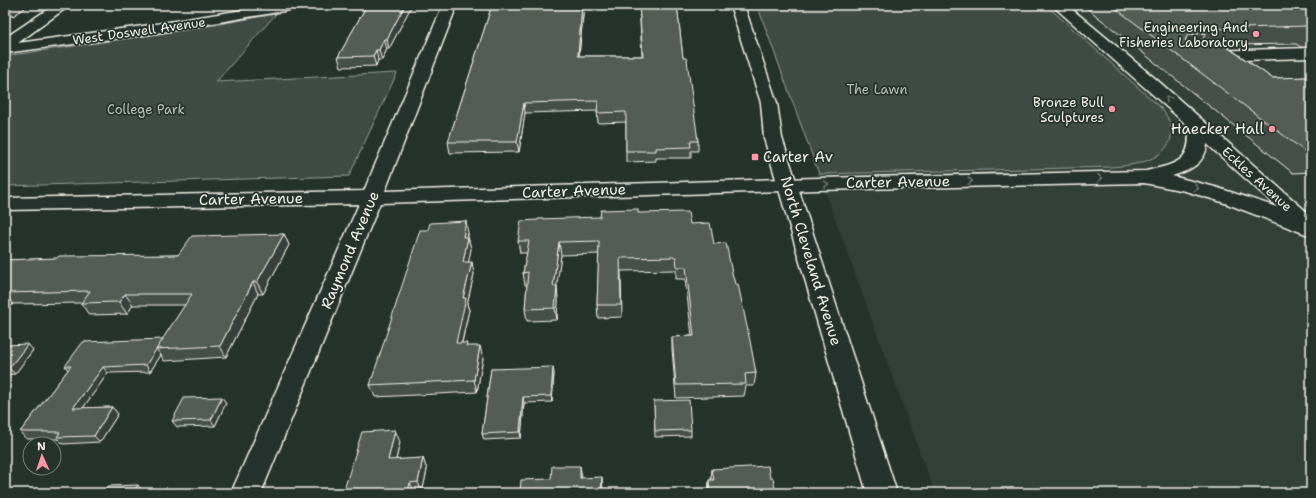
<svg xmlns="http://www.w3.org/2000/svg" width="1316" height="498" font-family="'Shantell Sans',sans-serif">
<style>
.built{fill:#333f39}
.green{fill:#414b45;stroke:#9a9e96}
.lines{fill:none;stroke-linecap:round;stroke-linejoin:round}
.minor-casing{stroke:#f4f1e8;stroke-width:3}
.secondary-casing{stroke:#f4f1e8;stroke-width:3}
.minor{fill:#26332d;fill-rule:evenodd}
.secondary{fill:#26332d;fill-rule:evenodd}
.wall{fill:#474f49;stroke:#f4f1e8}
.shaded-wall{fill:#39403c;stroke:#f4f1e8}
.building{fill:#525c55;stroke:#f4f1e8}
.oneway{stroke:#6e766e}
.poi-dot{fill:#ff9aa2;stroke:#26332d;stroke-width:1.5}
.labels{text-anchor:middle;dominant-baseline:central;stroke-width:3.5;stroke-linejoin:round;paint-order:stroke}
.far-poi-label{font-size:13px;fill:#f4f1e8;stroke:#26332d;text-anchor:end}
.far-street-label{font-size:13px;fill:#f4f1e8;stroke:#26332d}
.far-park-label{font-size:13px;fill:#bebfb7;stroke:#26332d}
.poi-label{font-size:15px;fill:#f4f1e8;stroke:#26332d;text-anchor:end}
.street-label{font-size:15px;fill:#f4f1e8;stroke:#26332d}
</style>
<rect width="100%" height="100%" fill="#26332d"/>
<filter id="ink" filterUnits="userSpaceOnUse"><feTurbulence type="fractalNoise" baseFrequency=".025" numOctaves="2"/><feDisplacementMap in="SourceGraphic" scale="8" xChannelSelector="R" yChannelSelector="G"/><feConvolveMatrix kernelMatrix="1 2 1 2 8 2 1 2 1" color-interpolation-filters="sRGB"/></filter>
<g filter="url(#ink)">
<path class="built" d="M757,5H1311V493H935Z"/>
<g class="green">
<path d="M757,5H1046L1161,108C1181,132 1171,153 1143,162C1133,165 1122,166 1112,167L819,174Z"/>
<path d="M276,14L216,82L397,73L349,176L5,186V56L186,30Z"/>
</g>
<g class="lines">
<g class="minor-casing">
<g id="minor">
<path d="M54,5H70L18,43L150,25L274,5H302L300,8L295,9L150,34L5,53V38Z"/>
<path d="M443,5H457L385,191L818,178L1146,171C1176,164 1193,162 1188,126L1052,5H1067L1157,80L1308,213L1311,217V236L1222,202L1185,191L1144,183L818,190L380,203L261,493H231L359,204L5,210V198L364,191ZM1207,144L1277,207L1215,187L1172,176C1189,171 1206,163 1207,144Z"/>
<path d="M1311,48V58L1209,61L1204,59L1201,56L1204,53L1209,51Z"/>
</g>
</g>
<g class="secondary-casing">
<path id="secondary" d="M730,5H744L777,103L782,138L897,493H867L764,138L761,103Z"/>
</g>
<use href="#minor" class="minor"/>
<use href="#secondary" class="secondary"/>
</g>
<g class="wall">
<path d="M5,5H29L13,16H5Z"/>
<path d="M367,5H412L389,49H387L382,60H378L376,66L341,67L338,57Z"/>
<path d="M492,5H584L579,56H642L639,5H677L683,58L698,141V151H691V158H656V161L626,162V122L598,123L597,111L525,113L519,152L450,153L448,142Z"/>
<path d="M1083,5H1311V47H1301L1296,44L1225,45L1272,78L1311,77V172L1293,173Z"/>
<path d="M638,213L690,224L714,244L732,273L756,373L754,386H746L744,396L676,398L672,349V337L692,336L685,279H676V270L621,271L622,317L598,318L597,305L599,254L561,255L556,286L558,299L557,320L527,321L525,309L527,285H525L523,273L527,253H520L518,241L600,217Z"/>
<path d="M468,233V237L471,249L468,262L474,274L467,304L469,310L462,343L467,346L483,358L477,392L375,397L370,385Z"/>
<path d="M284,234L289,245L263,294H258L226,357L164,361L161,355L150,372L108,373L83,408L112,407L118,414L100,442L63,444L58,439H26L20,432L68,370L65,366L163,339L185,305H133L127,314L89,315L81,303L13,304L5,313V260L178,255Z"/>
<path d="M5,345L33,350L15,374L5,375Z"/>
<path d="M491,369L554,373L552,402L524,403L521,438L484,440L482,434Z"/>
<path d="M654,401L691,430V436L655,437Z"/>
<path d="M226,403L215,426L177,427L172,421Z"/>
<path d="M400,442L396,460L423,458L427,470L422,493H343Z"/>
<path d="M712,469L770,478L776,493H708L709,480H711Z"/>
</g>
<g class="shaded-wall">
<path d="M16,5H29L13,16L9,9Z"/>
<path d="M405,5H412L389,49L387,39Z"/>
<path d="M582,5H584L578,66V56Z"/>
<path d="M1206,33L1197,50L1185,40L1188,35Z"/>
<path d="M384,39L387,49L382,60L379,50Z"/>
<path d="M376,50L378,60L376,66L373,56Z"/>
<path d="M524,103L525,113L519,152L517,142Z"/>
<path d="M466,221L468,233L465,249L463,237Z"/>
<path d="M284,234L289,245L263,294L257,282Z"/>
<path d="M468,237L471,249L466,274L463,262Z"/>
<path d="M559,242L561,255L555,299L553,286Z"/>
<path d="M472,262L474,274L467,304L469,310L459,355L456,343L463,298Z"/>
<path d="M253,282L258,294L226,357L220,346Z"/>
<path d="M557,286L558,299L557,320L555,308Z"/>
<path d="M5,294L13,304L5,313Z"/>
<path d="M125,294L133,305L127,314L119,302Z"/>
<path d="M28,344L33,350L15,374L9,368Z"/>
<path d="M480,346L483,358L477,392L474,380Z"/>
<path d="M156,349L161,355L150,372L146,365Z"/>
<path d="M103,367L108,373L78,415L73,408Z"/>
<path d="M553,367L554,373L552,402L551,396Z"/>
<path d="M222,397L226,403L215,426L211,420Z"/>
<path d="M523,397L524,403L521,438L520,432Z"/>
<path d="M112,407L118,414L100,442L94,436Z"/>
<path d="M395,430L400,442L393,472L388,460Z"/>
<path d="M423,458L427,470L422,493L418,482Z"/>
<path d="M580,466L582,477L580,478Z"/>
<path d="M602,477L603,489V493H601Z"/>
<path d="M410,483L415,493H408Z"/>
<path d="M138,485L144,493H133Z"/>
</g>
<g class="building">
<path d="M5,5H16L9,9H5Z"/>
<path d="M367,5H405L387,39H384L379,50H376L373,56L338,57Z"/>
<path d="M492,5H582L578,56H643L639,5H677L683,58H686L687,60L698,141H690L691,147L656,148V151H626V112L597,113L598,101L524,103L517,142H448Z"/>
<path d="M1111,5H1311V29L1307,26L1210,29L1211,30H1202L1206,33L1188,35L1185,40L1194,46L1224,45L1272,78L1311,77V153H1307Z"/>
<path d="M638,209V213L688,212L690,224L710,223L714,244L726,243L732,273L735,284H738L750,341L756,373L745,374L746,384L676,385L672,337L694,336L686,267H677L676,257L620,258L621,305H597L599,241L559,242L553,286H557L555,308L525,309L528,272L523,273L529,241H518L521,221L538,220V219L600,217L601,210Z"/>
<path d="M466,221L463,237H468L463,262H472L463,298H466L456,343H467L466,346H480L474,380L370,385L420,230H428L430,223Z"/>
<path d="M284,234L257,282H253L220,346L156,349L192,294H125L119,302L81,303L90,291L5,293V260L57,258L59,256L178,255L192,236Z"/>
<path d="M163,339L146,365L103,367L73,408L112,407L94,436L57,437L60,432H20L71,366H65L83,342Z"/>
<path d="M28,344L9,368H5V345Z"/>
<path d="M553,367L551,396L523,397L520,432L482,434L491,369Z"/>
<path d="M222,397L211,420L172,421L184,398Z"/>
<path d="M689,400L691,430L655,431L654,401Z"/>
<path d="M395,430L388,460L423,458L418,482L410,483L408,493H343L362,432Z"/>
<path d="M552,466H580V478L602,477L601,493H520L521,480L551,479Z"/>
<path d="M768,466L770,478H773L776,493H710L709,480H714L712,469Z"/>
<path d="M138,485L133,493H104L108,486Z"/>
</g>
<defs><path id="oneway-chevron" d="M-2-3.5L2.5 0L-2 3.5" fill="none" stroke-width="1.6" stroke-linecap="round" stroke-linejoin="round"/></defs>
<g class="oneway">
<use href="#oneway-chevron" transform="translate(1168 99) rotate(-137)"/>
<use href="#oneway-chevron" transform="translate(1100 178) rotate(-1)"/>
<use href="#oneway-chevron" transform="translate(970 181) rotate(-1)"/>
<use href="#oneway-chevron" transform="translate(826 184) rotate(-1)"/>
<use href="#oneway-chevron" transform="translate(1196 188) rotate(15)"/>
</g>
</g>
<g class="poi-dot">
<circle cx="1256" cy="34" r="4"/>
<circle cx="1112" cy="109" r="4"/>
<circle cx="1272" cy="129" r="4"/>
<rect x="751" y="153" width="8" height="8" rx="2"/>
</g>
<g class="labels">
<g class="far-poi-label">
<text x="1248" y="27">Engineering And<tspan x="1248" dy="15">Fisheries Laboratory</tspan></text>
<text x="1104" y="102">Bronze Bull<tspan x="1104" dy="15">Sculptures</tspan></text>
</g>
<g class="far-street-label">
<text transform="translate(139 31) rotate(-8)">West Doswell Avenue</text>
<text transform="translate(1257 179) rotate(42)">Eckles Avenue</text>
</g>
<g class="far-park-label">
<text x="877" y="89">The Lawn</text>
<text x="146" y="109">College Park</text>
</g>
<g class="poi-label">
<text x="1264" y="129">Haecker Hall</text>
<text x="763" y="157" text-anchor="start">Carter Av</text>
</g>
<g class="street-label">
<text transform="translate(898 182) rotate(-1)">Carter Avenue</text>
<text transform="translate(574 191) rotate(-2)">Carter Avenue</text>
<text transform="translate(251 199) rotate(-1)">Carter Avenue</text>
<text transform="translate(350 250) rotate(-67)">Raymond Avenue</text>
<text transform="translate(811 261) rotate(73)">North Cleveland Avenue</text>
</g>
</g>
<rect width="1316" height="498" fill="none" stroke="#26332d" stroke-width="20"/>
<rect x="10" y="10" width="1296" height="478" fill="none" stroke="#f4f1e8" stroke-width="1.5" filter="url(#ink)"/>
<g transform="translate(42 456) rotate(357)"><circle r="19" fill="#26332d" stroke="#787f78"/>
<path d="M0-3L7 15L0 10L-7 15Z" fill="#ff9aa2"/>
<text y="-6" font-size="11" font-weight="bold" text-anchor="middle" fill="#f4f1e8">N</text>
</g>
</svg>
